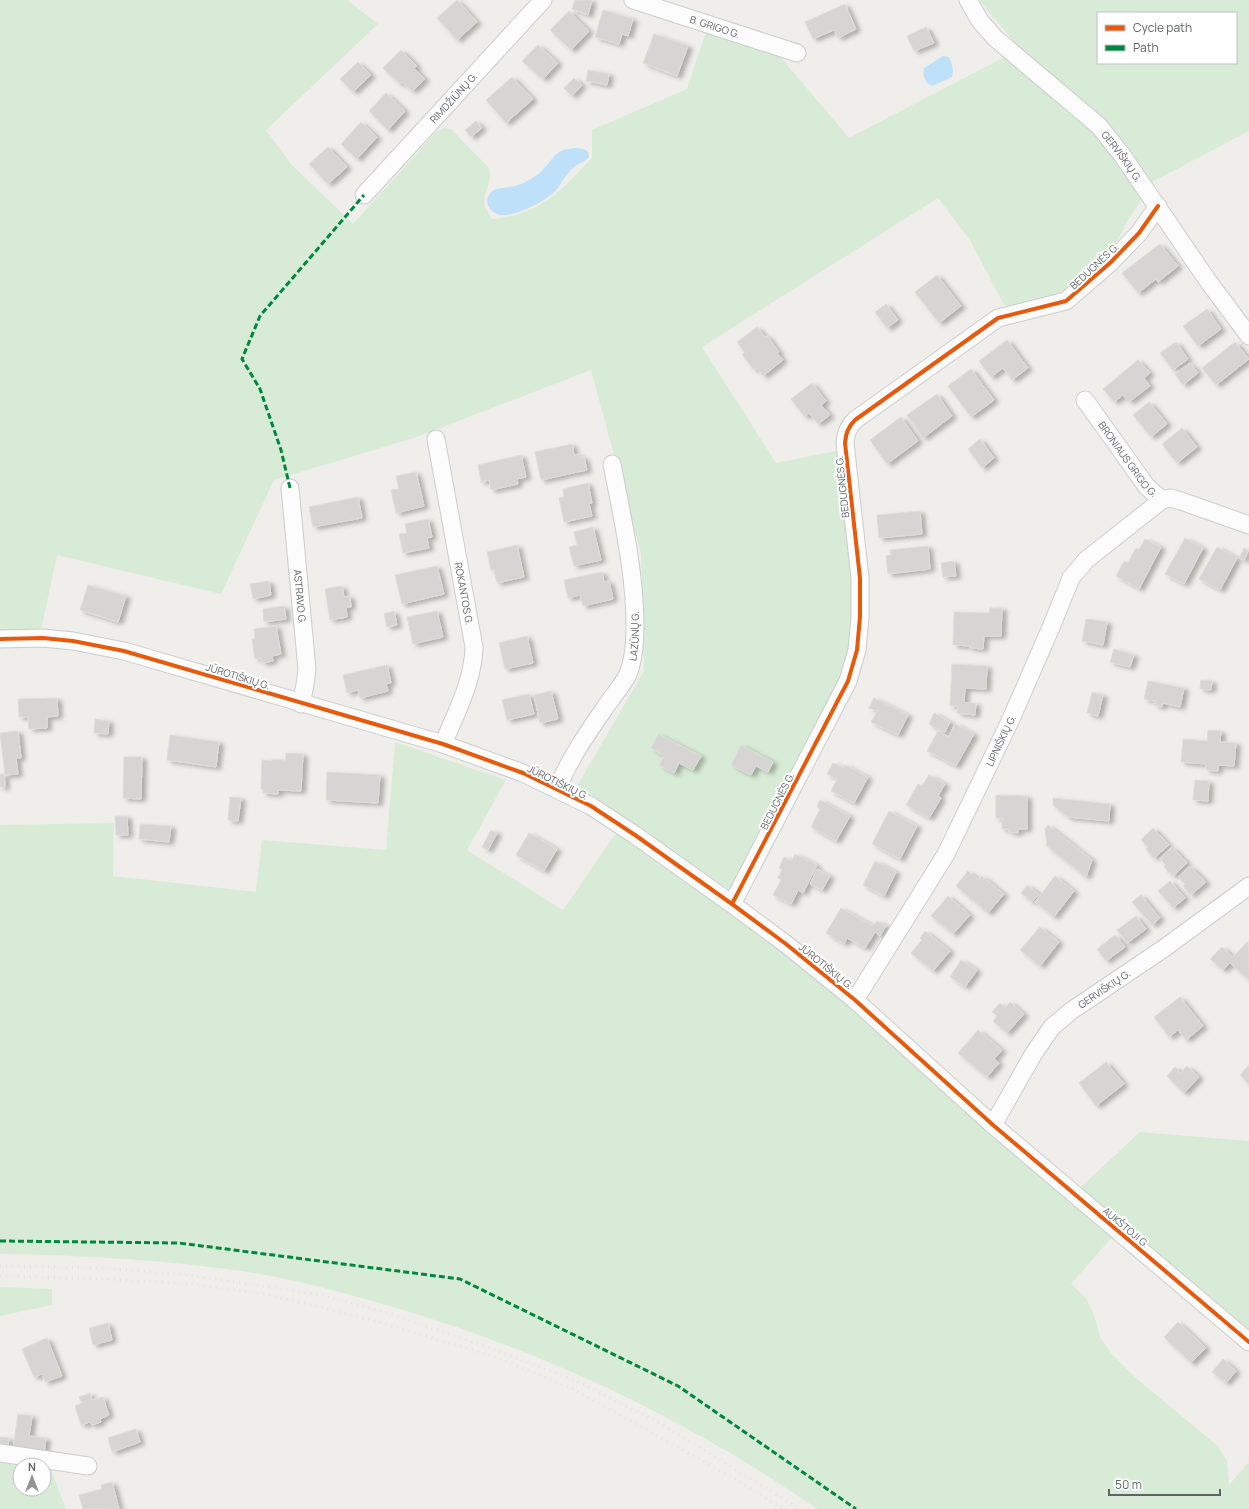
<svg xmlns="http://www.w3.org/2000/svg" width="1249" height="1509" font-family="Manrope,sans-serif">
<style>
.green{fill:#d8ebd6;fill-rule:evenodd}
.water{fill:#bfe0f9}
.building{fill:#d6d5d3;stroke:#deddd9;filter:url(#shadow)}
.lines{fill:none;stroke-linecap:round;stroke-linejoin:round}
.minor-casing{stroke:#cbcccc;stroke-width:19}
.minor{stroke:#fdfcfc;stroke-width:17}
.rail{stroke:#e4e4e4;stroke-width:3;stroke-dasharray:1 5;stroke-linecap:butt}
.quiet{stroke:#00873e;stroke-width:3;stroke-dasharray:6 3;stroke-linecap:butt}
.cycleway-casing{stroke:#fff;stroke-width:6}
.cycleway{stroke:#e8590c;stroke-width:4}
.labels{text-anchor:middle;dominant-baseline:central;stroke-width:4;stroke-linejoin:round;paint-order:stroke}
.street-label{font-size:10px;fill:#5f6368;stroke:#fff}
</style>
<defs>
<filter id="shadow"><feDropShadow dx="4.5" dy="2.5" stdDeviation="2" flood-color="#0004"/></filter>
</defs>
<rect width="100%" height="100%" fill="#efeeea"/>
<g class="green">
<path d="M0,0H347L378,24L266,130L291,164L353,224L437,131L444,128L451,129L489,168C494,182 481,193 485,207C487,211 490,215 492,219C541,215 560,191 592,158V130L687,89L706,32L777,53L849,138L1020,49L979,0H1249V131L1154,181L1128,220L1116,243L1067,290L1046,300L1017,307L1004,305L970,240L938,198L702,347L776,463L836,451L854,580L856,614L849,662L730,890L577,786L644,671L641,554L591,370L414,438L274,480L221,594L57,555L41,630L0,632ZM1098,13H1236V63H1098Z"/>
<path d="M395,742L506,780L467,850L563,910L616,833L743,921L847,1004L1114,1235L1071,1284L1086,1298L1095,1318L1100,1337L1111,1353L1138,1380L1218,1446L1227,1461L1229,1485L1249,1462V1509H817C688,1419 544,1351 393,1307C345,1293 298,1280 248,1272C166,1260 83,1255 0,1254V825L114,823L113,876L256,892L262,840L386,850Z"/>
<path d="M1140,1132L1249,1141V1329L1080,1188Z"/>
<path d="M0,1287L52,1289V1305L0,1316Z"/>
<path d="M0,1458L49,1464L66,1509H0ZM20,1465H44V1489H20Z"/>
</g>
<g class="water">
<path d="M943,56L949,57C952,64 954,69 952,77L932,86C925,83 922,75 924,68Z"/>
<path d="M575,148L584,149L588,152L589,157C584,163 579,163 574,167C567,173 562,182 557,189C548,200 520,214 506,215C490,217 480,199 494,190C500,187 508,188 515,186C522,184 528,181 534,177C546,171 551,155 563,150C566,149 571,149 575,148Z"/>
</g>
<g class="building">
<path d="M457,0L477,22L457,40L437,18Z"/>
<path d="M575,0H592L588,15L572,9Z"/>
<path d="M845,4L856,29L838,38L834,30L813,39L805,22Z"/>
<path d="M603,10L633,19L628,36L622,34L619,44L595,37Z"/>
<path d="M569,11L589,31L571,50L550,30Z"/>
<path d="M926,27L934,43L914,51L907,36Z"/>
<path d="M654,34L688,46L677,76L643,63Z"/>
<path d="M538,45L558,63L543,79L522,61Z"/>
<path d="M401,50L417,66L414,68L425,79L412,91L402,82L400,84L383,68Z"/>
<path d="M358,62L371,75L353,92L340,79Z"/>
<path d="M588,70L609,74L607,85L586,81Z"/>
<path d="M512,77L533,99L506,123L486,100Z"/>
<path d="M574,78L582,85L572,96L564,88Z"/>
<path d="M386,93L405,111L388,130L369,111Z"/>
<path d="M476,121L482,128L471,137L465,130Z"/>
<path d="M361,122L377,137L357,159L341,144Z"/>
<path d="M328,147L347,167L328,184L309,164Z"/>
<path d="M1160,244L1178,266L1158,282L1156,279L1138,293L1122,273Z"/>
<path d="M937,275L961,306L939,323L915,292Z"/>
<path d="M886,304L898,320L887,328L875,312Z"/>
<path d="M1207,309L1221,329L1198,346L1183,326Z"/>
<path d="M757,327L765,337L767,336L779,352L777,353L783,360L763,376L757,368L754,370L742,354L745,353L737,342Z"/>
<path d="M1007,340L1028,368L1012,380L1003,368L991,377L979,361Z"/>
<path d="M1176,342L1188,359L1173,370L1160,353Z"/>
<path d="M1235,342L1249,359L1216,385L1202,368Z"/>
<path d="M1138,360L1150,373L1144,378L1150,386L1129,402L1123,395L1114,402L1103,389Z"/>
<path d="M1190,363L1198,373L1183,385L1175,374Z"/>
<path d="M971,369L994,400L971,417L948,386Z"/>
<path d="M812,383L826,401L821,405L830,415L818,424L809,413L805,417L791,399Z"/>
<path d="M937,394L952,416L923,438L907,415Z"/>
<path d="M1149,402L1167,424L1151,437L1133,415Z"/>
<path d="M901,417L918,441L887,464L870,440Z"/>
<path d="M1182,428L1197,447L1177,463L1162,444Z"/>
<path d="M980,439L994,458L982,468L968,449Z"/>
<path d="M572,444L574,455L579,454L580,458L584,457L587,470L541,480L535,452Z"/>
<path d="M521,455L526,477L517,479L518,484L491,490L489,480L481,482L478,465Z"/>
<path d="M416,472L424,506L396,513L391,490L399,489L396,476Z"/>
<path d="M588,483L592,503L589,504L592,516L564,522L559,498L564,497L563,489Z"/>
<path d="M358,497L362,518L313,527L309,507Z"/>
<path d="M920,511L922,534L879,538L877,515Z"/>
<path d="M428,519L432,537L427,538L429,548L403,553L399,534L407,533L405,524Z"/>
<path d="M593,527L601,560L574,566L569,547L577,545L574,532Z"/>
<path d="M1185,538L1203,548L1184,584L1165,574Z"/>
<path d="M1145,539L1161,547L1139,589L1116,576L1124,561L1128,563L1136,548L1139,550Z"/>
<path d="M517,545L524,577L497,583L494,570H491L487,552Z"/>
<path d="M928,546L930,569L888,574L886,556L891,555L890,550Z"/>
<path d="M1217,547L1237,558L1220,590L1199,579Z"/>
<path d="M1244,548L1248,551L1244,560L1239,558Z"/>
<path d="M954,561L956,576L943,577L941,563Z"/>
<path d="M437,566L444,594L402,604L395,575Z"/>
<path d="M602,572L604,582L609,581L613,599L583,606L580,595L568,598L564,580Z"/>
<path d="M269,581L271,595L253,599L250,584Z"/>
<path d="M88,585L126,596L118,622L80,610Z"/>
<path d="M342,586L344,597L350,596L351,607H346L347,617L330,620L325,589Z"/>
<path d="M284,606L286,619L264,622L263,609Z"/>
<path d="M990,608H1002L1001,636H984L983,649L970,648V646L953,645L954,612L989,613Z"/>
<path d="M394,611L397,625L387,627L384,614Z"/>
<path d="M437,611L443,637L413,644L407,617Z"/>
<path d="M1086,619L1107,622L1103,645L1082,641Z"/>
<path d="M276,626L281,654L272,656L273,661L262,663L261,658L255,659L252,639H255L254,629Z"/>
<path d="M527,636L533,663L505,669L499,643Z"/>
<path d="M1114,649L1134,655L1130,667L1110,662Z"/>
<path d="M952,664L987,666L986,689L965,688L964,703H976L975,715L957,713L958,706H950Z"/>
<path d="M387,665L391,683L386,684L388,691L360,698L358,690L347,693L343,675Z"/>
<path d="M1201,680L1212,681L1211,690L1200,689Z"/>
<path d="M1148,681L1184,688L1180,707L1163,703L1162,707L1154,705L1155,701L1144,699Z"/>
<path d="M551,691L558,719L540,723L534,695Z"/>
<path d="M1092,692L1103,695L1098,716L1087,713Z"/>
<path d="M529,694L534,714L507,720L502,700Z"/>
<path d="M57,698L58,716L47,717V728L29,729L28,717H19L18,699Z"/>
<path d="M874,698L908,715L898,735L871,722L877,711L869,708Z"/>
<path d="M934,713L950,722L945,732L929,724Z"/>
<path d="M95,719L109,721L108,734L94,733Z"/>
<path d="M955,724L974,734L956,766L927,751L938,731L949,737Z"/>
<path d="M1208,730L1221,731L1220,742L1236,743L1234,766L1218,765V771L1206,770V764L1181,762L1183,739L1207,741Z"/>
<path d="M18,731L21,758H16L18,774L5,775L0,733Z"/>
<path d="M658,734L701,756L693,770L679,763L674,773L659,765L664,756L651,748Z"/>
<path d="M170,735L219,742L216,767L167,760Z"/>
<path d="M741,745L773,762L768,772L756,766L751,775L731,765Z"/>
<path d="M286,753L303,754L301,791L278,790V794L263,793V789H261L262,760L272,761L273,759L284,760V762H285Z"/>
<path d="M124,757H142L141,799L123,798Z"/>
<path d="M833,763L844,768L845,765L868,777L854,803L831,791L837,779L827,774Z"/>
<path d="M327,772L380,775L378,803L326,800Z"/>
<path d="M0,774H4L5,787H0Z"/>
<path d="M929,775L945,784L938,796L941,798L929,818L906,805L918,784L922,786Z"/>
<path d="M1195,780L1209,781L1208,801L1193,800Z"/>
<path d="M996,795L1027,796V829H1018V833L1009,832V829H1002V818H996Z"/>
<path d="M230,797L241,798L238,821L228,820Z"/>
<path d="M1053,798L1110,804L1109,821L1068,817L1053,805Z"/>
<path d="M820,800L850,816L836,841L811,827L820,809L817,807Z"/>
<path d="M889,811L917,826L900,859L872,844Z"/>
<path d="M115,816H127L128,835H116Z"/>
<path d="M140,824L171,826L169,842L139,839Z"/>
<path d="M1048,825L1092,860L1086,877L1047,846L1045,829Z"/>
<path d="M1153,828L1169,845L1154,858L1146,849L1148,847L1141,840Z"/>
<path d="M491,830L497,833L488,850L482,847Z"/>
<path d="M529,833L557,849L544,871L516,855Z"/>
<path d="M1172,847L1187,863L1173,876L1164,867L1166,865L1160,858Z"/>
<path d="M795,854L817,865L803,893L798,890L791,904L773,895L781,880L778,878L782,870L779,868L784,857L792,861Z"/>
<path d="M875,861L896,872L884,896L863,885Z"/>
<path d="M1190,866L1206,882L1191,895L1183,886L1185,884L1178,877Z"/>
<path d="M817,869L830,876L822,890L810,884Z"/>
<path d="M968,871L979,880L982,876L1004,894L988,913L956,886Z"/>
<path d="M1055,876L1074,891L1054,917L1035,902Z"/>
<path d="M1170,881L1185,898L1173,908L1158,891Z"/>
<path d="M1027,885L1039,894L1032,902L1021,893Z"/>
<path d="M1141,895L1160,918L1152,925L1132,902Z"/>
<path d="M948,896L970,915L953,934L931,916Z"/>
<path d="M841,908L873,926L877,921L886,926L880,936L875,932L865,948L847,938L844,944L826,933Z"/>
<path d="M1136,916L1146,929L1127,943L1117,930Z"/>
<path d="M1040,927L1059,942L1040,966L1020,950Z"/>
<path d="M925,931L950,951L933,971L911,953L922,940L920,938Z"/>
<path d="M1115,935L1125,947L1106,961L1097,949Z"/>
<path d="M1248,941L1249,980L1230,963L1223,970L1210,959L1222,947L1233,957Z"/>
<path d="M961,960L977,970L965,987L950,977Z"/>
<path d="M1180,997L1203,1026L1186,1040L1178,1030L1169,1037L1154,1017Z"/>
<path d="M1010,1002L1024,1014L1007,1033L993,1021L997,1016L992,1012L1000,1003L1005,1008Z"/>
<path d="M978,1030L1002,1050L994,1059L999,1063L987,1077L958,1053Z"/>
<path d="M1106,1062L1124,1084L1096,1106L1079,1083Z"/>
<path d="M1249,1065V1084L1240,1075Z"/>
<path d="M1187,1066L1199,1077L1184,1093L1167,1076L1175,1067L1181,1073Z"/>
<path d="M1178,1322L1206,1348L1191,1363L1164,1337Z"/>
<path d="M108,1323L112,1340L93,1345L89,1328Z"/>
<path d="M47,1338L62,1376L45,1382L42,1374L34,1377L22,1349Z"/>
<path d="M1223,1359L1236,1371L1226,1383L1212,1372Z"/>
<path d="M90,1393L92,1400L103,1397L109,1415L100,1419L101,1422L92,1425L90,1422L81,1425L75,1406L82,1403L79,1397Z"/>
<path d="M18,1414L32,1416L29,1436L46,1438L44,1454L13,1449Z"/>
<path d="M136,1429L140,1442L112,1452L108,1438Z"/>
<path d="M0,1437L9,1438L8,1448L0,1447Z"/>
<path d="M112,1482L119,1508L83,1509L79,1495L102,1489L101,1485Z"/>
</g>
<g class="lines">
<g class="minor-casing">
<g id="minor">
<path id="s1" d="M633,0L797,53"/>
<path id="s2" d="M968,0L980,21L995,38L1099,126L1122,155L1208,281L1249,336"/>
<path id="s3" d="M364,195L543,0"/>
<path id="s4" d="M1085,400L1147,487L1162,500L1171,498L1181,501L1249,525"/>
<path id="s5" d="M436,439L474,647C473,682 456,713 443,744"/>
<path id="s6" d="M290,488L307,669L305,685L301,704"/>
<path d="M0,639L43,638L73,641L124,651L443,744L523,773L591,806L635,835L732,904L786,944L855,1000L993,1125L1249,1342"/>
<path id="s7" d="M557,789C569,760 586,735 604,709C611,698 623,685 628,674C634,659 635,641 635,626C635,571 622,517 612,464"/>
<path d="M732,904L848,681L857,650L860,617V578L845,443C846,433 848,427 855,420L998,318L1066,301L1110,263L1139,233L1158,206"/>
<path id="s8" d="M855,1000L946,854L1011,719L1052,625L1071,578L1086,560L1162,500"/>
<path id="s9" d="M993,1125L1034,1053L1052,1027L1071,1011L1163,949L1249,886"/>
<path d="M0,1453L88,1466"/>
</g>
</g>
<use href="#minor" class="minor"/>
<g class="rail">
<path d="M0,1266L102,1268L188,1275L322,1295L391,1314L498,1351L577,1381L655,1420L800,1509"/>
<path d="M0,1276L101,1279L192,1284L265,1294L320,1307L389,1325L496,1357L573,1389L737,1480L783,1509"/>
</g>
<g class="quiet">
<path d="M290,488L281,450L260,389L242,359L260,316L364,195"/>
<path d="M0,1241L179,1243L460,1279L678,1386L856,1509"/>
</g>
<g class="cycleway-casing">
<g id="cycleway">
<path d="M0,639L43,638L73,641L124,651L443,744L523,773L591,806L635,835L732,904L786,944L855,1000L993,1125L1249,1342"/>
<path d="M732,904L848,681L857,650L860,617V578L845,443C846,433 848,427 855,420L998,318L1066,301L1110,263L1139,233L1158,206"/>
</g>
</g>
<use href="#cycleway" class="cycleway"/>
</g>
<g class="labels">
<g class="street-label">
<text stroke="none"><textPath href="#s1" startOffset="86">B. GRIGO G.</textPath></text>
<text stroke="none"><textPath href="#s3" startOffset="132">RIMDŽIŪNŲ G.</textPath></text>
<text stroke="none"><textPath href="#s2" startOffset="221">GERVIŠKIŲ G.</textPath></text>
<text transform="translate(1094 266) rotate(-43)">BEDUGNĖS G.</text>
<text stroke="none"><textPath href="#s4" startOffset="73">BRONIAUS GRIGO G.</textPath></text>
<text transform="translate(842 487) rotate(-96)">BEDUGNĖS G.</text>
<text stroke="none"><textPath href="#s5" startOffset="157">ROKANTOS G.</textPath></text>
<text stroke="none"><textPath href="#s6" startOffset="109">ASTRAVO G.</textPath></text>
<text stroke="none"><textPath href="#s7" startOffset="174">LAZŪNŲ G.</textPath></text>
<text transform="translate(238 676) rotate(17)">JŪROTIŠKIŲ G.</text>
<text stroke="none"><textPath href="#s8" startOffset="298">LIPNIŠKIŲ G.</textPath></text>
<text transform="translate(558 782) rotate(26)">JŪROTIŠKIŲ G.</text>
<text transform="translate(777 801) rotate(-63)">BEDUGNĖS G.</text>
<text transform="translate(826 966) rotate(39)">JŪROTIŠKIŲ G.</text>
<text stroke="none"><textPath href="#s9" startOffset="179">GERVIŠKIŲ G.</textPath></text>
<text transform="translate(1126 1227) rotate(40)">AUKŠTOJI G.</text>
</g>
</g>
<rect x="1097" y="12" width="140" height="52" fill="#ffffff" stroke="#bfc1c3"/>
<rect x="1105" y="25" width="20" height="6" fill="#e8590c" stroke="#bfc1c3"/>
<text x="1133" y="32" font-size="12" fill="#5f6368">Cycle path</text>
<rect x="1105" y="45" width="20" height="6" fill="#00873e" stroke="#bfc1c3"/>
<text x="1133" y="52" font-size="12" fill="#5f6368">Path</text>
<g transform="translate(32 1477)"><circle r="19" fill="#ffffff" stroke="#bfc1c3"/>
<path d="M0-3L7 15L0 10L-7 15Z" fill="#919496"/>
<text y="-6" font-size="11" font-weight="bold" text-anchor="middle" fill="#5f6368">N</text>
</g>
<path d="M1109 1489v6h111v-6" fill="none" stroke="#5f6368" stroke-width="2"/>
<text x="1115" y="1489" font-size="12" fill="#5f6368" stroke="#ffffff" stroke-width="3" paint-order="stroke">50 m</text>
</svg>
